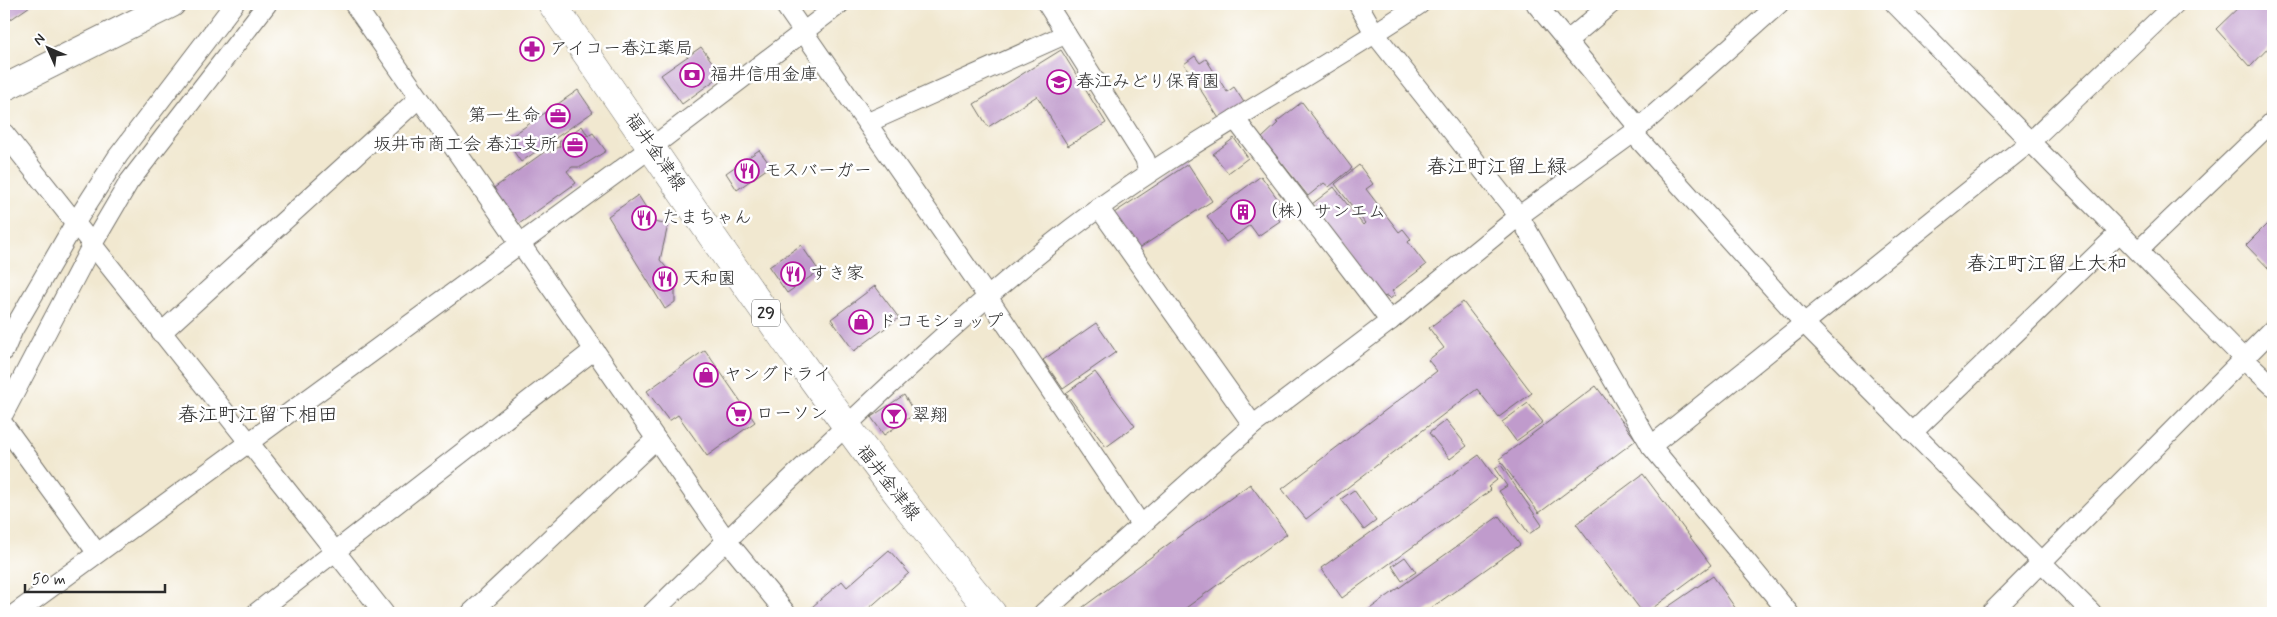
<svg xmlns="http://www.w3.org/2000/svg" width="2277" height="617" font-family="Mynerve,'Klee One',sans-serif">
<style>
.building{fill:#c09bcc}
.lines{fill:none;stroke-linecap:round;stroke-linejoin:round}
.minor-casing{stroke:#706d65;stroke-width:21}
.secondary-casing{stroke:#706d65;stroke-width:28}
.primary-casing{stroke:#706d65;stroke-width:29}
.minor{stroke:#fff;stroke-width:19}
.secondary{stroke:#fff;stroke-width:26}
.primary{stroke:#fff;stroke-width:28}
.labels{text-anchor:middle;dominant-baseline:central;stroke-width:5;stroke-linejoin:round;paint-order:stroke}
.shield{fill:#fff;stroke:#6b6b6b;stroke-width:1}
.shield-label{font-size:16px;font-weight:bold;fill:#2b2b2b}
.poi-label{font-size:18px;fill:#2b2b2b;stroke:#fff;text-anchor:start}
.street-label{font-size:18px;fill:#2b2b2b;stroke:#fff}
.quarter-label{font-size:20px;fill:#2b2b2b;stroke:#fff}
</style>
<rect width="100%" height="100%" fill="#fff"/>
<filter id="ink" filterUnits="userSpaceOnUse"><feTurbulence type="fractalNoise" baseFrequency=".02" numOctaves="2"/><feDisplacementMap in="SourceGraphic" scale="10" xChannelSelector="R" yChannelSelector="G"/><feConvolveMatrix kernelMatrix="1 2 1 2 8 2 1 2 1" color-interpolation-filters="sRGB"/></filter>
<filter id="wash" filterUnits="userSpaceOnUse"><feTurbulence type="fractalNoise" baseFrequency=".0096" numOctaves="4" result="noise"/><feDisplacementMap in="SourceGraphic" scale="20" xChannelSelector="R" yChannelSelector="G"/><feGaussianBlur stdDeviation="1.12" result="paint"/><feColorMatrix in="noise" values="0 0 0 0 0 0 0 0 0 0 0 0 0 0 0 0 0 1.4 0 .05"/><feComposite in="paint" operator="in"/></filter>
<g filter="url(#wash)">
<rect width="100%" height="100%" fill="#f1e8d0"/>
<g id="blocks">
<g class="building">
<path d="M4,4H33L4,24Z"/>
<path d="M2242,4H2273V43L2250,67L2216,29Z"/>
<path d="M701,47L722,75L682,104L661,75Z"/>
<path d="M1061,50L1106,123L1068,146L1037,96L988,127L974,104Z"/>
<path d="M1195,56L1200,63L1206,59L1227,92L1234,87L1245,104L1220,120L1184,64Z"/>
<path d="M578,90L593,112L521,162L506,140Z"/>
<path d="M1302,102L1352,168L1329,187L1324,183L1308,196L1262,138L1278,123L1276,122Z"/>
<path d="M582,126L588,136L593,133L606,151L581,167H572L567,171L576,183L519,224L494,188L547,150L551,152L560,146L559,142Z"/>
<path d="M1234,138L1248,158L1228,173L1213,154Z"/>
<path d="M759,150L771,166L737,190L726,173Z"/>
<path d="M1188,164L1212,201L1138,249L1114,213Z"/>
<path d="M1359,165L1373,184L1366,189L1399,232L1403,229L1411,239L1408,242L1426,265L1392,291L1395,295L1390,299L1387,296L1383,297L1312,204L1334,187L1363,225L1365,223L1335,184Z"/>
<path d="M1261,176L1280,202L1271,208L1280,221L1258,236L1250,225L1226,242L1207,216Z"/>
<path d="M638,195L655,222L668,225L660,260L675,278V302L665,309L608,216Z"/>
<path d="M2273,218V273L2246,245Z"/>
<path d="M801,245L819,271L787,293L769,267Z"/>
<path d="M875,286L899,318L854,351L831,319Z"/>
<path d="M1463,302L1532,393L1499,417L1477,389L1306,519L1282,489L1437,371L1428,360L1444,348L1429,328Z"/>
<path d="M1096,323L1116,352L1063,389L1043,360Z"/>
<path d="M705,350L755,422L707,456L678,415L669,421L647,391Z"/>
<path d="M1095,372L1135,426L1106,447L1066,393Z"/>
<path d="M1596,386L1636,440L1539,513L1499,459Z"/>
<path d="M904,395L915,414L884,435L871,417Z"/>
<path d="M1528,403L1543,422L1516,441L1502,422Z"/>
<path d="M1446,420L1467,446L1450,459L1429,433Z"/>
<path d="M1479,455L1497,480L1488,487L1491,490L1342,598L1321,568Z"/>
<path d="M1501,465L1542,525L1529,534L1499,491L1507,486L1495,469Z"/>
<path d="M1643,474L1711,565L1646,613H1643L1576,524Z"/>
<path d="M1250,484L1287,534L1179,613H1075Z"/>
<path d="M1354,490L1376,521L1364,530L1341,499Z"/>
<path d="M1499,516L1520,545L1424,613H1364Z"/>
<path d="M889,550L909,573L867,610L870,613H805L842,581L847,587Z"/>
<path d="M1405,557L1416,572L1402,581L1392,566Z"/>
<path d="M1713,576L1736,609L1730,613H1659Z"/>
</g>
</g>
</g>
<g filter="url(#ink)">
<use href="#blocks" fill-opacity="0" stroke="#706d65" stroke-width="1"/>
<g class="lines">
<g class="minor-casing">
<g id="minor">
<path d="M354,4L727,541L786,613"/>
<path d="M784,4L987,296L1141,525"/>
<path d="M1047,4L1145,159L1148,172"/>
<path d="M1358,4L1375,34L1519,216L1651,446L1789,613"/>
<path d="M1536,4L1639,128"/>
<path d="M1895,4L2243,358L2273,386"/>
<path d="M1567,41L1611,4"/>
<path d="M1235,119L1390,321"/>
<path d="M867,123L1066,34"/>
<path d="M4,133L384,613"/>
<path d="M1633,133L1804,323L2092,613"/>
<path d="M1099,208L1253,425"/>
<path d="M2138,251L2273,121"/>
<path d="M161,333L419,98"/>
<path d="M4,351L13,330L75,223L118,156L234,4"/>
<path d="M4,413L92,245L129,182L267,4"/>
<path d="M4,425L97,553"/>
<path d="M1912,433L2119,233"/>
<path d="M1651,446L2030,142L2175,4"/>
<path d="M16,613L652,147L840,4"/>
<path d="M256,613L594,350"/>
<path d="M471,613L656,439"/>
<path d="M652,613C740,528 827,442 917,360C963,318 1010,276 1059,238C1172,149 1301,84 1420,4"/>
<path d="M1043,613L1253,425L1390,321L1519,216L1633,133L1779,4"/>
<path d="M1991,613L2273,329"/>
</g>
</g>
<g class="secondary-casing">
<path id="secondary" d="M4,88L172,4"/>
</g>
<g class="primary-casing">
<path id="primary" d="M552,4C695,209 832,420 992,613"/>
</g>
<use href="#minor" class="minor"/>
<use href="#secondary" class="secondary"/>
<use href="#primary" class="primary"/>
</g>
</g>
<defs>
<g id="pharmacy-ring" transform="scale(1.25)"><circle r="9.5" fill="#fff" stroke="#b5179e" stroke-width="1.5"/><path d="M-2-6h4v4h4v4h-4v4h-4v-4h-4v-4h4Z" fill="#b5179e"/></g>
<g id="bank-ring" transform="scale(1.25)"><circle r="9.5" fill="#fff" stroke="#b5179e" stroke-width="1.5"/><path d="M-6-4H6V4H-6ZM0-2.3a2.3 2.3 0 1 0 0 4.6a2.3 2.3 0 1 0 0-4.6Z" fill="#b5179e"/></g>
<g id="school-ring" transform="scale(1.25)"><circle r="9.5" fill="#fff" stroke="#b5179e" stroke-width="1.5"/><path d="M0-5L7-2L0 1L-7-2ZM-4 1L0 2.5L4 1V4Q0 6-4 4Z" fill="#b5179e"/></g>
<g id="office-ring" transform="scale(1.25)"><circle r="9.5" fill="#fff" stroke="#b5179e" stroke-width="1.5"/><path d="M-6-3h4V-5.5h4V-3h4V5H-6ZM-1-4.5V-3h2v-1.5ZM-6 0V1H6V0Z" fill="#b5179e"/></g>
<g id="restaurant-ring" transform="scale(1.25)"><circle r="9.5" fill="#fff" stroke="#b5179e" stroke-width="1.5"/><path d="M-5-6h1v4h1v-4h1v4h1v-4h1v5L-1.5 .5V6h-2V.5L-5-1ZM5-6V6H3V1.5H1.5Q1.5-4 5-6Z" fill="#b5179e"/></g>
<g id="building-ring" transform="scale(1.25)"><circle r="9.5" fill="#fff" stroke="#b5179e" stroke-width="1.5"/><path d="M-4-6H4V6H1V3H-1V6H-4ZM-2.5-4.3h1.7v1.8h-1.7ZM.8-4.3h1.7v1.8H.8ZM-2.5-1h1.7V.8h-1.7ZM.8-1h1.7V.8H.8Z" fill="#b5179e"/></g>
<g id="shop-ring" transform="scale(1.25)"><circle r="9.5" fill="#fff" stroke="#b5179e" stroke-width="1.5"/><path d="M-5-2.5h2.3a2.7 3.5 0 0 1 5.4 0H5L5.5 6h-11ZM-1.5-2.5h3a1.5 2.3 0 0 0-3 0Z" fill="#b5179e"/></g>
<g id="supermarket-ring" transform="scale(1.25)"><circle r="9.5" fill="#fff" stroke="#b5179e" stroke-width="1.5"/><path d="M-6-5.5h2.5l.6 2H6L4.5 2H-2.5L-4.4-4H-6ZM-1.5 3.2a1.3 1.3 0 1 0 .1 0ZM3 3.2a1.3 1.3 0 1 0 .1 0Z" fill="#b5179e"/></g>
<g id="bar-ring" transform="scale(1.25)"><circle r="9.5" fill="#fff" stroke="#b5179e" stroke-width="1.5"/><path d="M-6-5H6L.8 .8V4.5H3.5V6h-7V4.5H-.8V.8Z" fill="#b5179e"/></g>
</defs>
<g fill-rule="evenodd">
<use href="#pharmacy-ring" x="532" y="49"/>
<use href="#bank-ring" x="692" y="75"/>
<use href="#school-ring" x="1059" y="82"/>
<use href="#office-ring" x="558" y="116"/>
<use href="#office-ring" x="575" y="145"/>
<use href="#restaurant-ring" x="747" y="171"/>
<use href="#building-ring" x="1243" y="212"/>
<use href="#restaurant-ring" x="644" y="218"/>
<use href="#restaurant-ring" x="793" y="274"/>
<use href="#restaurant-ring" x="665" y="279"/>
<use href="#shop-ring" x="861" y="322"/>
<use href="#shop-ring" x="706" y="375"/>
<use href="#supermarket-ring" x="739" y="414"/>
<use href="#bar-ring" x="894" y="416"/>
</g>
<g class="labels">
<rect class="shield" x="752" y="299.5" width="28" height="27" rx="4"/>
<g class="shield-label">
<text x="766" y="313">29</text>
</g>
<g class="poi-label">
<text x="550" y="49">アイコー春江薬局</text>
<text x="710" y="75">福井信用金庫</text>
<text x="1076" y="82">春江みどり保育園</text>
<text x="540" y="116" text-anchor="end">第一生命</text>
<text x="558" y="145" text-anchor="end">坂井市商工会 春江支所</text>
<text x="764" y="171">モスバーガー</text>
<text x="1260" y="212">（株）サンエム</text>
<text x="662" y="218">たまちゃん</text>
<text x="810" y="274">すき家</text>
<text x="682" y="279">天和園</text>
<text x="878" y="322">ドコモショップ</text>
<text x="724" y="375">ヤングドライ</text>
<text x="756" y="414">ローソン</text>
<text x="912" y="416">翠翔</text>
</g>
<g class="street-label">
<text transform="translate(655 152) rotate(55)">福井金津線</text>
<text transform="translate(888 483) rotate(52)">福井金津線</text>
</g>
<g class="quarter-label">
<text x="1497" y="167">春江町江留上緑</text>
<text x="2047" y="264">春江町江留上大和</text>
<text x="258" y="415">春江町江留下相田</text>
</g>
</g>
<rect width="2277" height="617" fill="none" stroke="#fff" stroke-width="20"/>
<g transform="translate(48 48) rotate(315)" stroke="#ffffff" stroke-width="4" paint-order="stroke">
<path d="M0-4L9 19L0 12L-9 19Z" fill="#2b2b2b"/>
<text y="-8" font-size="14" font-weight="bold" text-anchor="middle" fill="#2b2b2b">N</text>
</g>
<path d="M25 584v8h140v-8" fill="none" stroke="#2b2b2b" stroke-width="2.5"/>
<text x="32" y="584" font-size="15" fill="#2b2b2b" stroke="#ffffff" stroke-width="4" paint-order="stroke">50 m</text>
</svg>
